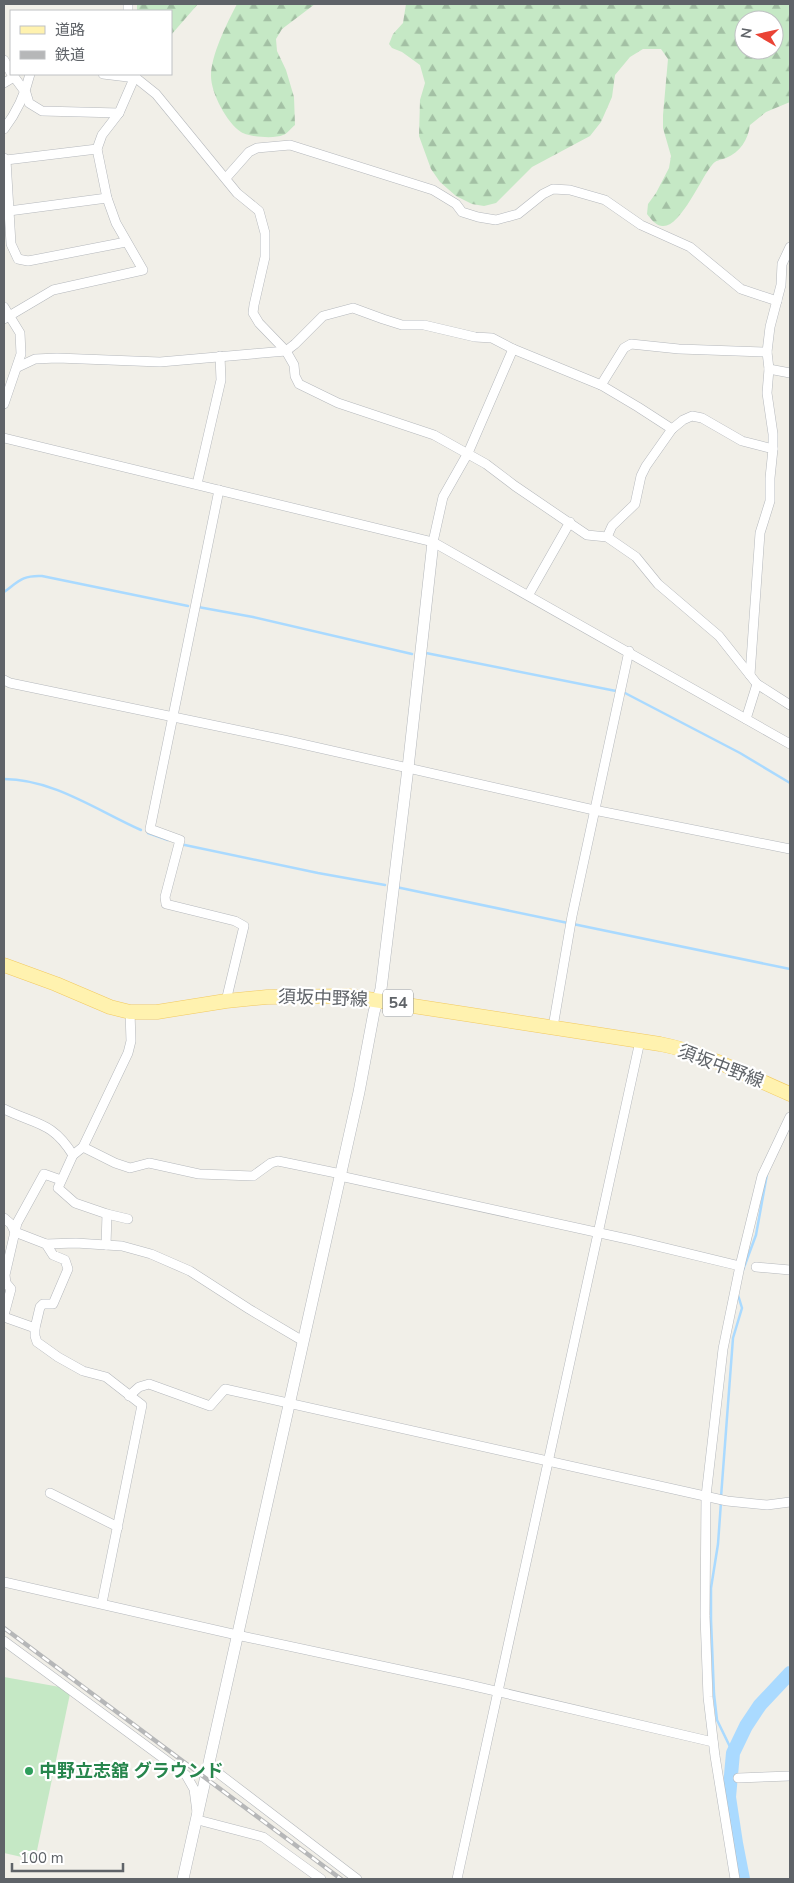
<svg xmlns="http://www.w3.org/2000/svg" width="794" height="1883" font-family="'Nunito Sans','Noto Sans JP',sans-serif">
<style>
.grass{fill:#c5e8c5}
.forest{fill:url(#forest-firs);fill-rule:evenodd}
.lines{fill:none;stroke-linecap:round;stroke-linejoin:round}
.stream{stroke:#aadaff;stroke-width:2.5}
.river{stroke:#aadaff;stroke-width:14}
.minor-casing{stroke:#b5b8bc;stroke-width:10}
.tertiary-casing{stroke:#b5b8bc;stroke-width:12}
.primary-casing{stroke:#f2c960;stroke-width:15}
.minor{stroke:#fff;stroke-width:9}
.tertiary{stroke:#fff;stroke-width:11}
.primary{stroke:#fff2af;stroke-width:14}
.rail-casing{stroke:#b6b7b8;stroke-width:4.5}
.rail{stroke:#fff;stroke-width:2.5;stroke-dasharray:8;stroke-linecap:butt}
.leisure-dot{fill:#2e9e5b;stroke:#fff;stroke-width:2}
.labels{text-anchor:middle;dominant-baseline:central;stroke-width:4.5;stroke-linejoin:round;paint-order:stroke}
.shield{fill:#fff;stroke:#8f9295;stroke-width:1}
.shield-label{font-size:16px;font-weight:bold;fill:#5f6368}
.street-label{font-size:18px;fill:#5f6368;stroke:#fff}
.leisure-label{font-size:18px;font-weight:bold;fill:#27864d;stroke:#fff;text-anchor:start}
</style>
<defs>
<pattern id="forest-firs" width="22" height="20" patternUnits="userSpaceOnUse" patternTransform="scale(1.25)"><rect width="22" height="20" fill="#c5e8c5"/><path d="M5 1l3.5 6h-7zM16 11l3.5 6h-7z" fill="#a3c0a4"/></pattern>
</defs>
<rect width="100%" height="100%" fill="#f1efe8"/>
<path class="grass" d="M4,1677L71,1689L35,1860L4,1853Z"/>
<g class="forest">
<path d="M137,4H198L171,35V11H137Z"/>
<path d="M237,4H315L282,29L276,39L277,51L286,70L294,97L295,125C291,128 287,134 283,135C275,139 248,137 241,132C227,123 211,93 211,76C211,55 227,23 237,4Z"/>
<path d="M406,4H790V102L766,112L750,125C748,140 740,152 726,158C720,160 716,160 712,165C702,176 680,229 662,226C655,225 651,219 647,214L648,204L656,193L669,168L671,156L663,128V115L668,59L661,49H643L630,57L615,75L612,97L601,122L590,136L532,167L496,203L484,206L472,204L456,196L440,182L431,169L419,136L420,100L425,83L420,65L402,52L392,48L389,44L393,34L403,23ZM744,20H774V50H744Z"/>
</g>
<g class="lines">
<g class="stream">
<path d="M4,592C18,582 22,575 42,576L188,606"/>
<path d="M198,607L253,617L412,654"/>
<path d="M426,653L616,691"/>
<path d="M625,693L740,753L790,783"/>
<path d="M4,779C53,779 98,811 141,830"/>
<path d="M148,833L168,840"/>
<path d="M180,844L318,873L385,885"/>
<path d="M396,887L568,923"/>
<path d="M573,924L790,969"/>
<path d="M743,1270L756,1235L767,1174"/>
<path d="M721,1497L733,1338L742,1308L738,1295"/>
<path d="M721,1502L718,1544L711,1588V1620L714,1694L717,1720L733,1753"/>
</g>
<path class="river" d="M743,1879L736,1843L729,1797L733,1753L746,1726L760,1705L790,1673"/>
<g class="minor-casing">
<g id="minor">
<path d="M128,11V4"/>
<path d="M4,60L11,73"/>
<path d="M12,74L26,93L29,103L42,111L119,113"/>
<path d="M103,74L136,78L156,94L237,193L259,211L265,233V257L254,305L253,313L259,323L286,351L294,365L295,376L299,384L338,403L434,435L486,464L515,486L587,535L607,537L636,557L658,584L719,636L757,684L790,705"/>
<path d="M4,83L14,77"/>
<path d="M4,129C17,112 25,95 30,74"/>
<path d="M4,158L6,160L11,244L18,259L28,261L126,242"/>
<path d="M6,160L97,149"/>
<path d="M226,178L249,152L257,148L290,145L433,190L456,204L462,212L478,217L496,220L518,214L543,194L553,189L570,190L605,200L641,225L690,247L741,289L777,301"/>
<path d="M9,211L107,198"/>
<path d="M4,307L20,333L21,354L4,404"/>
<path d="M4,319L53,290L143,270L116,223L107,198L97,149L102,135L119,113L136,74"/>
<path d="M18,367L35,359L57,358L160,362L286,351L295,344L323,316L353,308L383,319L402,325H424L475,337L492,338L513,349L601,385L638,407L672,429"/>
<path d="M769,369L790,373"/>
<path d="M601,385L624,348L631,344L679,349L767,352"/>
<path d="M4,438L433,542L790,744"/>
<path d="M197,484L221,380L220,356"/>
<path d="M219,490L150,829L180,840L165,897L166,904L235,921L244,926L226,1001"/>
<path d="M607,537L612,526L635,504L641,476L646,466L672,429L683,420L692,416L702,418L742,441L773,449"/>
<path d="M433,542L443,497L468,453L513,349"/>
<path d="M529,594L570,522"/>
<path d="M750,675L760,533L770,501V478L773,449V434L767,393L769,369L767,352L770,327L781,285L782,264L790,247"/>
<path d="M4,680L10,683L284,740L594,810L790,849"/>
<path d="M746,719L757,684"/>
<path d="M130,1012L131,1041L128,1053L83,1147L115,1163L130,1168L149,1163L199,1174L253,1176L271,1163L278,1161L341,1174"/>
<path d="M553,1027L572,916L629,651"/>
<path d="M4,1109C36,1125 52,1121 73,1155"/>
<path d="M83,1147L73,1155L58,1188L75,1203L107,1214L128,1219"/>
<path d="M340,1176L632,1240L740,1266"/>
<path d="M4,1218L11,1224L15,1232L46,1244L76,1243L106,1245L122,1246L151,1254L190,1271L249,1309L303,1341"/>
<path d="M46,1244L53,1255L65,1260L68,1269L53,1304H43L40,1307L35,1328V1336L37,1342L58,1357L83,1371L106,1377L142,1405L102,1603"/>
<path d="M106,1245L107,1214"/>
<path d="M756,1267L790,1270"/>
<path d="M4,1315L11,1289L6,1283L5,1275L17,1223L44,1174L61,1180"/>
<path d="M4,1317L35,1328"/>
<path d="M129,1396L139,1387L149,1384L210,1406L225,1389L727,1501L767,1505L790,1502"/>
<path d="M50,1493L118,1527"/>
<path d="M4,1582L237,1635L461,1683L713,1742"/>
<path d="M4,1641L186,1775L194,1789L198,1820L263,1837L321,1879"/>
<path d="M209,1766L357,1879"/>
<path d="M738,1778L790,1776"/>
<path d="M457,1879L640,1041"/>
<path d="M735,1879L715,1756L708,1697L705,1616L706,1496L723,1349L740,1266L762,1176L790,1117"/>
</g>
</g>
<g class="tertiary-casing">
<path id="tertiary" d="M183,1879L359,1092L374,1012L381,989L408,768L433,542"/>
</g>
<g class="primary-casing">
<path id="primary" d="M4,965L56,984L110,1007L130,1012H157L226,1001L267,997L348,996L660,1044C707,1053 747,1076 790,1094"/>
</g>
<use href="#minor" class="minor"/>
<use href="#tertiary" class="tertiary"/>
<use href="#primary" class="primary"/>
<g class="rail-casing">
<path id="rail" d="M4,1628L341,1879"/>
</g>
<use href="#rail" class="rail"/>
</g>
<circle class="leisure-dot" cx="29" cy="1771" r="5"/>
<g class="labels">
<rect class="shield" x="383" y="989.5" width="30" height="27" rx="4"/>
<g class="shield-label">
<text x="398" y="1003">54</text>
</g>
<g class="street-label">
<text transform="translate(323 998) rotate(2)">須坂中野線</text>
<text transform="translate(721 1066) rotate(21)">須坂中野線</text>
</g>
<g class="leisure-label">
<text x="39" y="1771">中野立志舘 グラウンド</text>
</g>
</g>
<rect width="794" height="1883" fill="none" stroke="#5f6368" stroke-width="10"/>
<rect x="10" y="10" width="162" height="65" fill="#ffffff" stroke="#bfc1c3"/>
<rect x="20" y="26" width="25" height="8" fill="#fff2af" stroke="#bfc1c3"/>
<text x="55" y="35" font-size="15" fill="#5f6368">道路</text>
<rect x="20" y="51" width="25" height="8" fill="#b6b7b8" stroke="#bfc1c3"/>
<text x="55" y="60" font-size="15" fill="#5f6368">鉄道</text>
<g transform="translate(759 35) rotate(279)"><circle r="24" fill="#ffffff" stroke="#bfc1c3"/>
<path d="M0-4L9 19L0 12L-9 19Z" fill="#ea4335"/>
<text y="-8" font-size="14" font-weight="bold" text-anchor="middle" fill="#5f6368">N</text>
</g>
<path d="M12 1863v8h111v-8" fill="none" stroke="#5f6368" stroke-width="2.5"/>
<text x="20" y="1863" font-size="15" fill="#5f6368" stroke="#ffffff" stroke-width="4" paint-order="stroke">100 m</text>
</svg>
